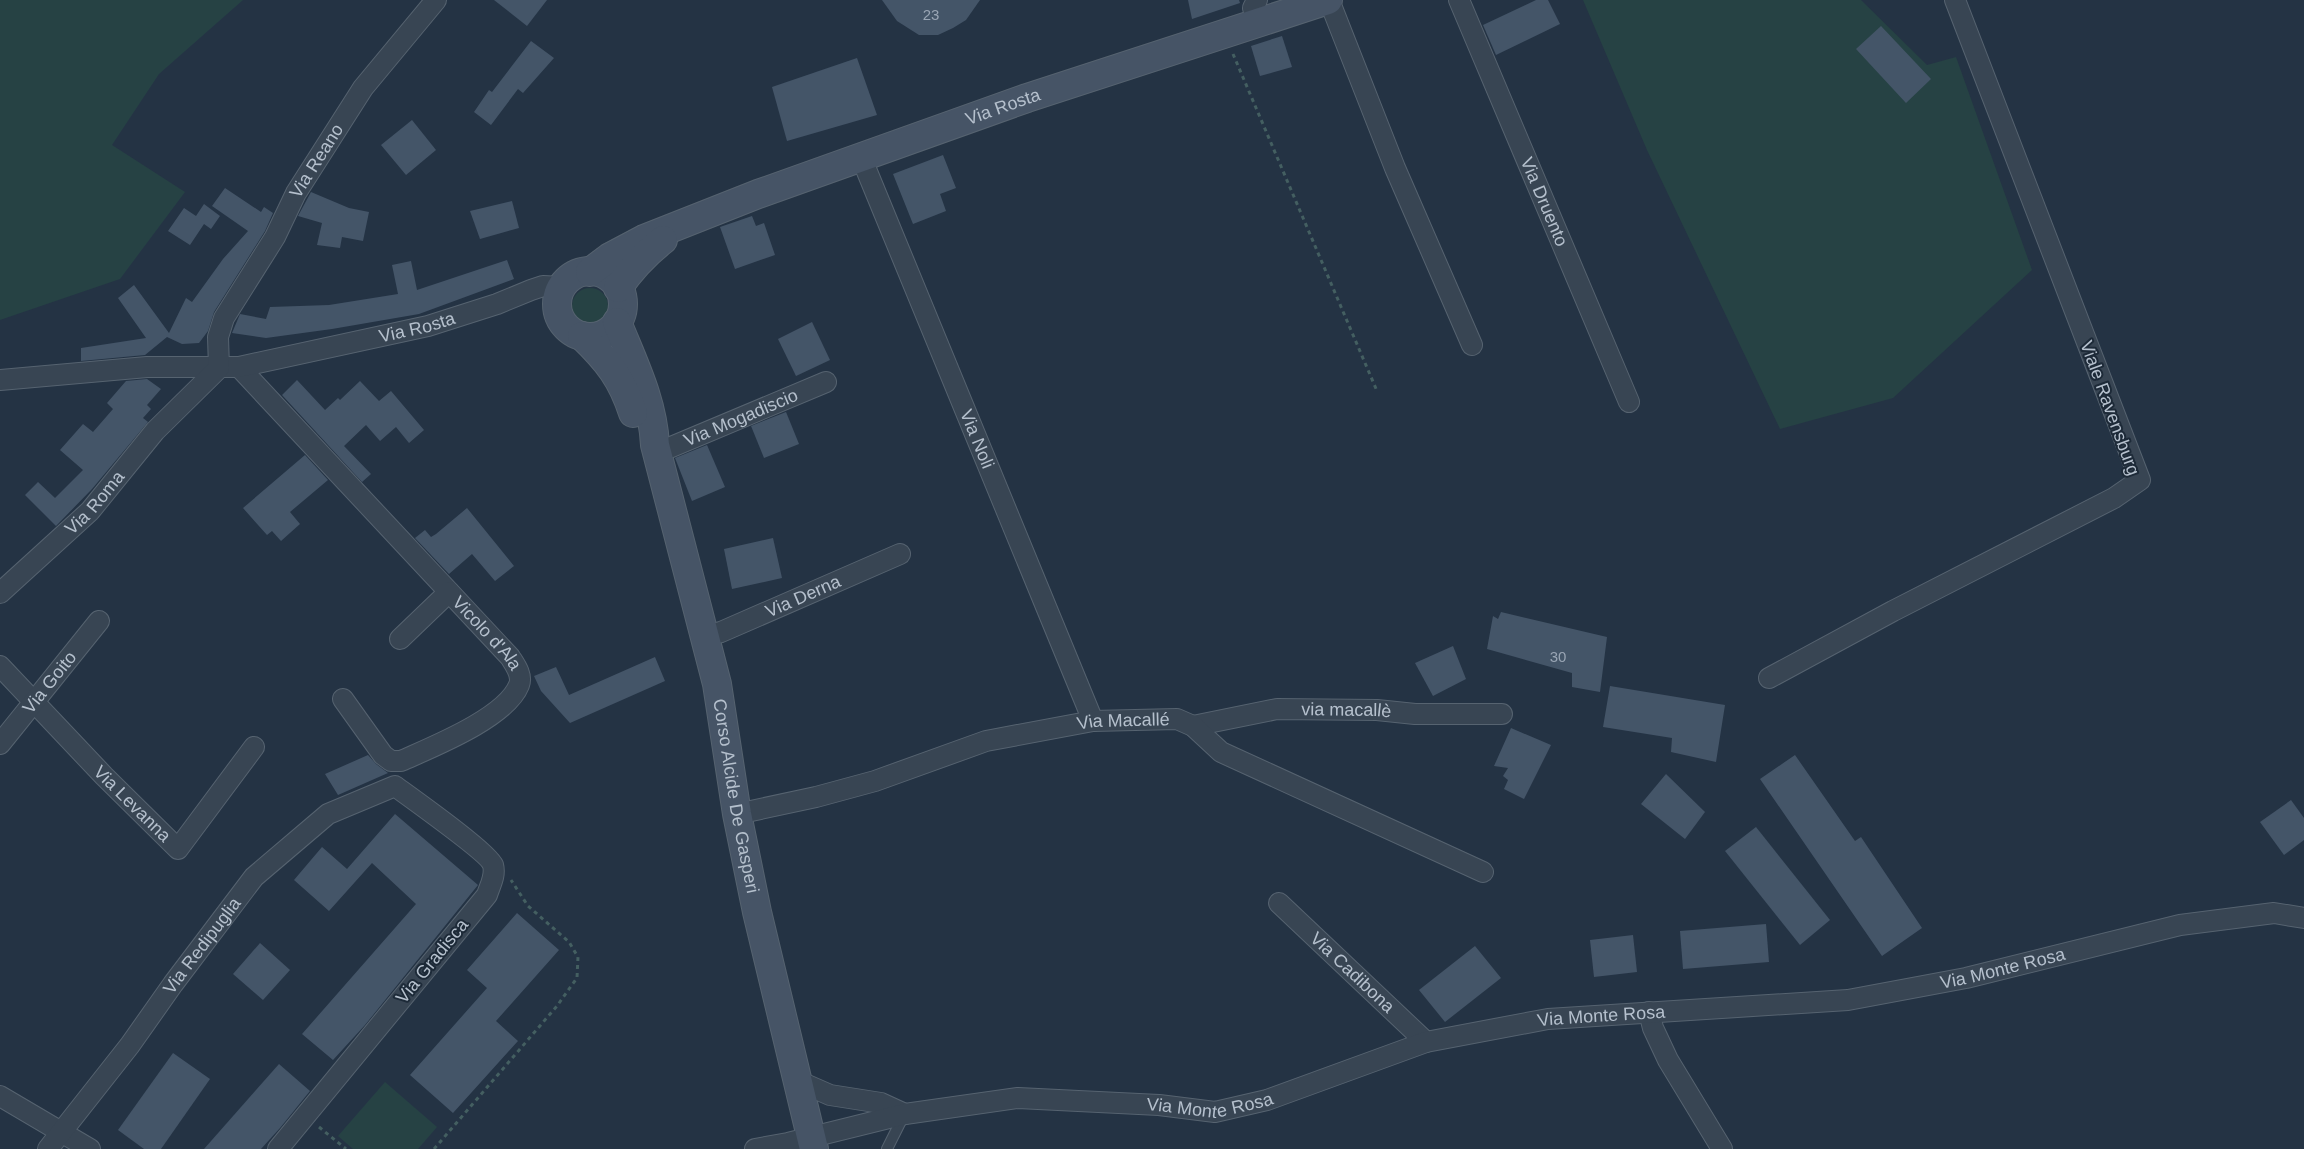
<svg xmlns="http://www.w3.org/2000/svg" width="2304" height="1149" font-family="Helvetica,sans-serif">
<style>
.green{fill:#264244}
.building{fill:#445568}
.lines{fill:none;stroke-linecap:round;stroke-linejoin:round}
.lane-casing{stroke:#566370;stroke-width:12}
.street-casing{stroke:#566370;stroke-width:22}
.secondary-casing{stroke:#566370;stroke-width:30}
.path{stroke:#445f61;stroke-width:3;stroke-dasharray:4 4;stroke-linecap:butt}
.lane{stroke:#384553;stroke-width:10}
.street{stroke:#384553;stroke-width:20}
.secondary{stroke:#465466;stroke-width:28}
.labels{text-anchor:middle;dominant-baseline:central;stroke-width:4;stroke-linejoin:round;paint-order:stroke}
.number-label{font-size:15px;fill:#99a5b4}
.street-label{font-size:18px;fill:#b5c0cd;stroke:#1d2a38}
</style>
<rect width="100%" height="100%" fill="#243344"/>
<g class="green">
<path d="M0,0H243L159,74L112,145L185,192L120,279L0,320Z"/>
<path d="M1583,0H1861L1927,65L1956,57L2032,270L1893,398L1780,429L1647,150Z"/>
<circle cx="590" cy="306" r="18"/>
<path d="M385,1082L437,1127L418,1149H353L338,1136Z"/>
</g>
<g class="building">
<path d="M494,0H547L527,26Z"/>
<path d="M882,0H980L966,20L953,28L938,35H919L897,21Z"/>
<path d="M1188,0H1239L1240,3L1192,19Z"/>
<path d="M1536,0H1548L1560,24L1496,55L1483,25Z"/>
<path d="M1881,26L1931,79L1906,103L1856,49Z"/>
<path d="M1282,36L1292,67L1260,76L1251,46Z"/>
<path d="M531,41L554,58L523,93L518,89L491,125L474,112L489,90L492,92Z"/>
<path d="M857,58L877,115L787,141L772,87Z"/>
<path d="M412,120L436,150L406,175L381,145Z"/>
<path d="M943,155L956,188L940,194L946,211L913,224L893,174Z"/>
<path d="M225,188L261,212L264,207L273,213L265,231L214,312L208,331L199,343L182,344L167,337L145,355L81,361V348L146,338L118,298L134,285L169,333L186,298L192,302L223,259L248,231L212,206Z"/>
<path d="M311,192L349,208L369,212L363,241L342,237L340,248L317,245L322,223L298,216Z"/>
<path d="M512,201L519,228L480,239L470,211Z"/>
<path d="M204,204L220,216L211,229L204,224L190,245L168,231L184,208L196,216Z"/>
<path d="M752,216L756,226L764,223L775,255L735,269L720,227Z"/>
<path d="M507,260L514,279L419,314L332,329L266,338L232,333L240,314L266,319L270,307L329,305L398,294L392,265L411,261L417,290Z"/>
<path d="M812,322L830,360L796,376L778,339Z"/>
<path d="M147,379L161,389L147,405L151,409L143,418L148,422L92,489L56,526L25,495L38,482L55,498L83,470L60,450L83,424L93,432L113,409L107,403L126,381Z"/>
<path d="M297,380L325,410L338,398L340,400L360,381L379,401L391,391L424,430L409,443L396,427L380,441L366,425L344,446L371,474L362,482L282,395Z"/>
<path d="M786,412L799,444L764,458L751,426Z"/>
<path d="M707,445L725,487L692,501L675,458Z"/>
<path d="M305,455L328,480L290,512L300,524L281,541L272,531L267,535L243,508Z"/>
<path d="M467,508L514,566L495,581L472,554L449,574L415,538L425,530L431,537L436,534Z"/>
<path d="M773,538L782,578L732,589L724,549Z"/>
<path d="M1501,612L1607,637L1600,692L1572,687V673L1487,649L1493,616L1498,619Z"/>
<path d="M1453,646L1466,679L1433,696L1415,663Z"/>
<path d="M655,657L665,681L570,723L541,691L534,676L556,667L569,695Z"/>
<path d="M1610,686L1725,705L1716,762L1671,752L1672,738L1603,727Z"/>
<path d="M1511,728L1551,745L1524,799L1504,789L1508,780L1503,776L1508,768L1494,766Z"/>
<path d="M368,755L376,764L388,773L338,795L325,774Z"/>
<path d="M1795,755L1855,841L1861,837L1922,928L1882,956L1760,779Z"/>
<path d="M1666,774L1705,812L1685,839L1641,804Z"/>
<path d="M2291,800L2304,818V840L2284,855L2260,822Z"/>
<path d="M395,814L478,885L365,1025L333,1060L302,1034L416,904L372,863L329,911L294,880L322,847L347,869Z"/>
<path d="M1756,827L1830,920L1800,945L1725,851Z"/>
<path d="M517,913L559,950L496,1021L518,1041L453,1113L410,1075L487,988L467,970Z"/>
<path d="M1766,924L1769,962L1683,969L1680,931Z"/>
<path d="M1633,935L1637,972L1594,977L1590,940Z"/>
<path d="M260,943L290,970L263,1000L233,974Z"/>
<path d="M1475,946L1501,978L1445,1022L1419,990Z"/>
<path d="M173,1053L210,1079L161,1149H144L118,1130Z"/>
<path d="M279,1064L310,1091L280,1128L261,1149H204Z"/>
</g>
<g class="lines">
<g class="lane-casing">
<path id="lane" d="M887,1149L904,1115"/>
</g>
<g class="street-casing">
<g id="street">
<path d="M1257,0L1253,8L1257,22"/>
<path d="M1329,0L1395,168L1472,345"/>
<path id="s1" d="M1459,0L1629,402"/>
<path id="s2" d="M861,157L1093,721"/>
<path id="s3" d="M239,367L510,657C515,665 523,675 519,685C506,718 432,747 401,761H391L383,755L343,699"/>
<path id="s4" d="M0,380L147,367H239L428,326L497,304L531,290L543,286L562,287"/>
<path id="s5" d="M657,453L826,382"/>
<path id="s6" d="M0,593L90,511L155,431L219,368L218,337L224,318L275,237L296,193L363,88L436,0"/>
<path id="s7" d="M706,636L721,632L900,554"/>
<path d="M400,639L449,592"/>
<path id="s8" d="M0,666L104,776L178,849L254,747"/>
<path d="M1769,678L1893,611L2114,498L2140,480L1955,0"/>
<path id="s9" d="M1193,726L1277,709L1377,710L1415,714H1502"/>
<path id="s10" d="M0,744L99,621"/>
<path id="s11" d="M737,814L816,797L875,781L986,741L1093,721L1177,719L1193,726L1221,752L1483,872"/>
<path id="s12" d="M1279,903L1426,1042"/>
<path d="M1649,1012L1653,1028L1668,1060L1722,1149"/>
<path d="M798,1081L830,1095L881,1103L905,1114"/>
<path d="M0,1096L90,1149"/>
<path id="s13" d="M48,1149L130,1045L173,984L254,877L328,814L395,786C410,797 489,853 493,865C496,876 490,885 487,895L278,1149"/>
<path id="s14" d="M755,1149L788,1143L905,1114L1018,1098L1159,1105L1215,1112L1267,1100L1426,1042L1548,1019L1848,1000L1966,978L2180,925L2274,913L2304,918"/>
</g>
</g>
<g class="secondary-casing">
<g id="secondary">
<circle cx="590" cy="304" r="33"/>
<path id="s15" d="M590,272L610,257L644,239L758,194L1027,98L1328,0"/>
<path d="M618,288C631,269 645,254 663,240"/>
<path id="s16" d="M617,322C633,362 653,401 655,445L717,684L737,814L757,912L814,1149"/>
<path d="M582,336C608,361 622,379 633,413"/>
</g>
</g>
<g class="path">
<path d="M1233,54L1377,391"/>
<path d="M319,1127L346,1149"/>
<path d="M434,1149L557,1006L577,978L578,957L569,942L528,906L511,880"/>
</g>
<use href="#lane" class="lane"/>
<use href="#street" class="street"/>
<use href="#secondary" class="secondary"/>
</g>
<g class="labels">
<g class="number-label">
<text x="931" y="14">23</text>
<text x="1558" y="656">30</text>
</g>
<g class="street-label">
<text stroke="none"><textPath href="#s15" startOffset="446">Via Rosta</textPath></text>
<text stroke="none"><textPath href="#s6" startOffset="548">Via Reano</textPath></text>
<text stroke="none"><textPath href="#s1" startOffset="219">Via Druento</textPath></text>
<text stroke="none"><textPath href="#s4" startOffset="422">Via Rosta</textPath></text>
<text transform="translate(2110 408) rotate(70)">Viale Ravensburg</text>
<text stroke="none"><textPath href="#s5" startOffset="91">Via Mogadiscio</textPath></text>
<text stroke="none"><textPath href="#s2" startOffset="305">Via Noli</textPath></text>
<text stroke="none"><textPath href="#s6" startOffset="131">Via Roma</textPath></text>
<text stroke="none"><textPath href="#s7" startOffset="105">Via Derna</textPath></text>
<text stroke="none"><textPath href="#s3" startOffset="364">Vicolo d'Ala</textPath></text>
<text stroke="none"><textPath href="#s10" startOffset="79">Via Goito</textPath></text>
<text stroke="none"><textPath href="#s9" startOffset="155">via macallè</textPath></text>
<text stroke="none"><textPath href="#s11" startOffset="399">Via Macallé</textPath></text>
<text stroke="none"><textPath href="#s16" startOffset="490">Corso Alcide De Gasperi</textPath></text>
<text stroke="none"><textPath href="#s8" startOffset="191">Via Levanna</textPath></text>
<text stroke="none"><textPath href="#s13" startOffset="255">Via Redipuglia</textPath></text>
<text transform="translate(432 961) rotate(-51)">Via Gradisca</text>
<text stroke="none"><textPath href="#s14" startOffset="1271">Via Monte Rosa</textPath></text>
<text stroke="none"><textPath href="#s12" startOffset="101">Via Cadibona</textPath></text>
<text stroke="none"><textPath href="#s14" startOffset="866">Via Monte Rosa</textPath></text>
<text stroke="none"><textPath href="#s14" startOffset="461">Via Monte Rosa</textPath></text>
</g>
</g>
</svg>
